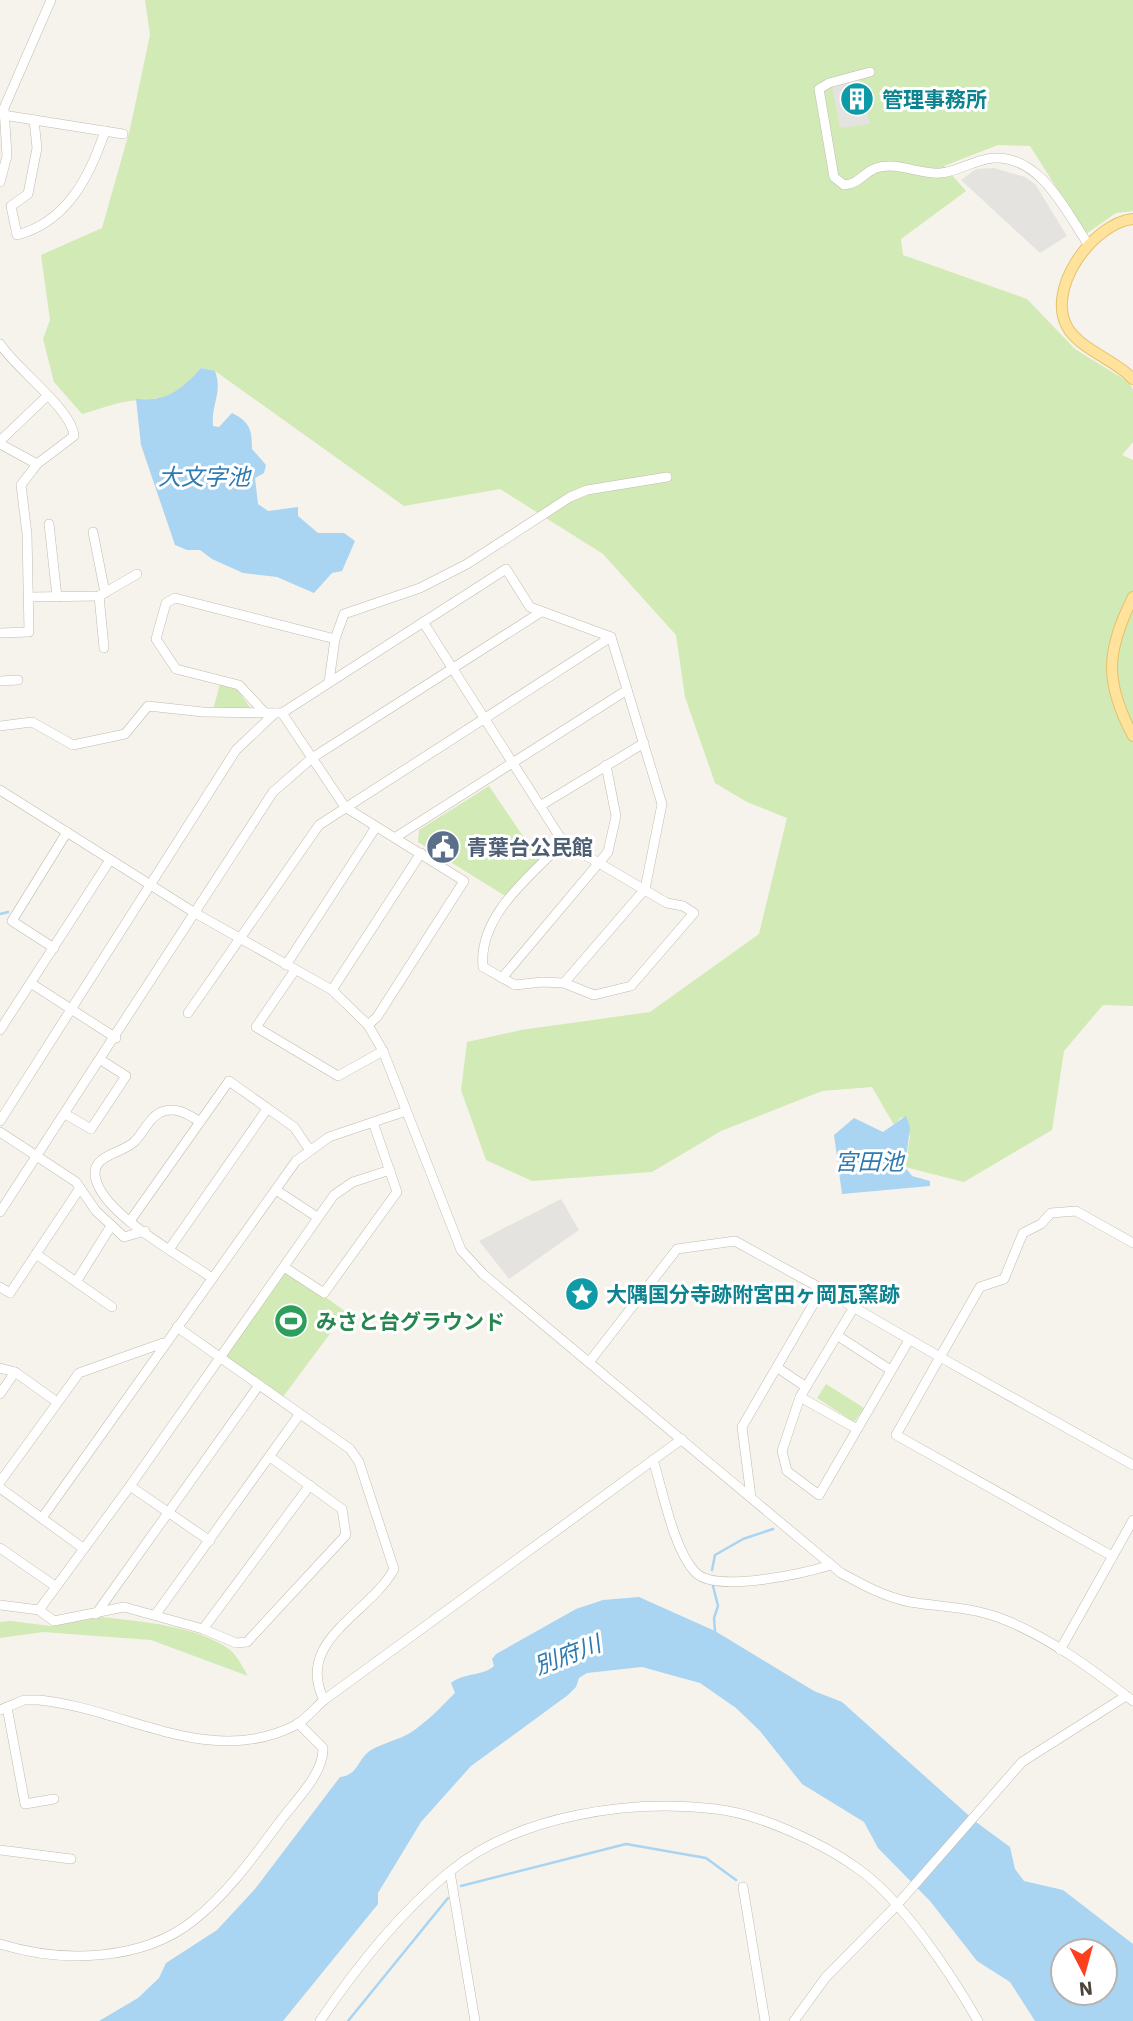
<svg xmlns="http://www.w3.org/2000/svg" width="1133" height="2021" font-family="'IBM Plex Sans','Noto Sans JP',sans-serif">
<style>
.green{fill:#d2eab5}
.parking{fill:#e5e3e0}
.water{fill:#a9d4f2;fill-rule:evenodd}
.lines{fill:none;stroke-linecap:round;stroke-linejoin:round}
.stream{stroke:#a9d4f2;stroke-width:2.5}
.minor-casing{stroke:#c2bbae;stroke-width:10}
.major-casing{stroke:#e6c16a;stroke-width:12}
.minor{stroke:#fff;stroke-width:9}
.major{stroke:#ffe39c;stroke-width:10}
.labels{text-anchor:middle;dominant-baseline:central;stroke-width:6;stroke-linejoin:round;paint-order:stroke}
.culture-label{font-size:21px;font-weight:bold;fill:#0d838f;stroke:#fff;text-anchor:start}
.service-label{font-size:21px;font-weight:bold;fill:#4e5e75;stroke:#fff;text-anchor:start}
.leisure-label{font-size:21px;font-weight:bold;fill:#27864d;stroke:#fff;text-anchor:start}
.water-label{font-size:23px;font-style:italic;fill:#2e7ab2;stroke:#fff}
</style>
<rect width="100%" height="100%" fill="#f6f3ec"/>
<g class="green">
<path d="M145,0H1133V211L1116,213L1086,234L1030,146L998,145L944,166L966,191L901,239L903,255L1027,299L1075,349L1130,383L1133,390V442L1122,455L1133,460V1006L1103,1005L1064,1051L1052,1130L964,1182L905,1167L910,1136L902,1117L894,1125L872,1087L822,1091L721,1131L652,1172L532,1181L486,1160L461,1090L467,1042L521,1030L650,1012L759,934L787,818L747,802L715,783L685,697L676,635L603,554L500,489L404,506L215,371L201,368C171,400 172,397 130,401C114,403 97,410 82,414L54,382L43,339L50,320L41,255L102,228L130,129L150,35Z"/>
<path d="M220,684L236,688L252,710H213Z"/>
<path d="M489,786L540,861L507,897L418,842L419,830Z"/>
<path d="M284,1267L346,1312L280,1401L218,1357Z"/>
<path d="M826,1384L864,1408L854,1422L817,1398Z"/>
<path d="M102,1617C142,1622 195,1625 229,1649C237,1655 243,1668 248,1676L151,1640L43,1632L0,1638V1622L11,1621L51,1626Z"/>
</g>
<g class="parking">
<path d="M859,78L870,124L840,128L832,87Z"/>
<path d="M994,168L1025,177L1035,184L1067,236L1040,253L961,180L976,169Z"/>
<path d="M561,1199L579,1230L509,1279L479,1241Z"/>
</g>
<g class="water">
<path d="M201,368L215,371C223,393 211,403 213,426L219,427L232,413C250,422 252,430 252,449L266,465L264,473L255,478L258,504L268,511L298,507V516L318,533H344L355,541L342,571L332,573L314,593L277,577L243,573L212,559L200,550H187L175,545L141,445L136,399C167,402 181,390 201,368Z"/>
<path d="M906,1116L910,1127L905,1167L912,1176L930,1181V1186L842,1194L834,1135L854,1118L883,1132Z"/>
<path d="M639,1597L715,1631L814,1691L842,1702L976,1822L1010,1847L1015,1869L1024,1881L1063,1890L1133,1944V2021H1035L1010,1982L977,1961L930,1901L878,1848L864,1822L802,1784L760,1731L736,1708L700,1683L642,1667L587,1673L579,1678L576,1687L568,1695L471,1766L421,1822L378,1893V1904L283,2021H99L138,1998L159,1978L166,1963L217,1930L255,1889L340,1777C359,1775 357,1759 371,1750C383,1743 398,1740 410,1733C427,1722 441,1707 455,1693L451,1683C465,1672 481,1677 494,1666L492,1659L496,1654L576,1609L603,1600ZM1063,1951H1105V1993H1063Z"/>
</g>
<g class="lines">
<g class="stream">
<path d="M0,914L8,912"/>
<path d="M712,1570L715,1555L743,1539L773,1529"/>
<path d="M713,1586L718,1606L714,1618L715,1631"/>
<path d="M461,1886L626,1844L706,1858L736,1880"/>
<path d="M348,2021L448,1898"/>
</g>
<g class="minor-casing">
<g id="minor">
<path d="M870,72L829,83L819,89L834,177L844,185C859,184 863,173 876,168C897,161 920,175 941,173C959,171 974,160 993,158C1040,155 1065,210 1088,244"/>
<path d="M3,115L123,134"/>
<path d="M34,120L37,148L28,194L11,206L17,235C67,222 90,176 105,131"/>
<path d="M0,182L7,156L4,108L51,0"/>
<path d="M0,344C17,370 72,409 74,436L37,464L21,485L27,534L29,632L0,633"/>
<path d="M0,441L47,396"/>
<path d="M0,444L37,464"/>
<path d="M49,524L57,597"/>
<path d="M93,532L105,593"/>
<path d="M99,596L104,648"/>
<path d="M30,597L99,596L137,574"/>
<path d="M423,622L563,842L667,903L683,906L694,913L631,986L594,995L564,983L542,982L515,985L483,967C478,915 531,876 563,842"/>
<path d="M335,639L344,614L420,588L467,564L570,497L587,490L667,477"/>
<path d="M0,681L18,680"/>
<path d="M282,713L345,807L464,881L377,1017L368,1025"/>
<path d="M266,714L239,685L176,669L156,639L166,603L175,598L335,639L329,682"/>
<path d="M0,726L32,722L73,745L125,734L148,706L203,712L282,713L506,569L530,607L611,637L662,804L645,889L564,983"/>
<path d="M0,790L195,913L332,990L368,1025L383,1051L461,1250L483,1274L841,1573C863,1585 885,1597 910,1602C941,1607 971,1607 1000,1618C1048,1636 1093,1670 1133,1701"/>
<path d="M540,806L644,743"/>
<path d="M396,837L627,690"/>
<path d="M54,948L12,921L67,832"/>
<path d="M286,965L376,827"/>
<path d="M295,970L256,1027L338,1076L383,1051"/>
<path d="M502,978L608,852L616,816L606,765"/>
<path d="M32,984L116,1038"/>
<path d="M332,990L421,853"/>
<path d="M188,1013L319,825L611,637"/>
<path d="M0,1030L110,860"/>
<path d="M65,1114L91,1129L126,1076L101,1060"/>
<path d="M0,1121L236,750L275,713"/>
<path d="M199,1121C188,1115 178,1107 164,1111C150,1115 145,1131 135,1141C122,1155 86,1154 97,1183C110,1218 181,1256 212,1278"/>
<path d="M0,1132L76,1182L96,1211L124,1237L145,1231"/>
<path d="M276,1190L317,1217"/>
<path d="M0,1212L273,792L312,758L541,612"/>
<path d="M130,1221L229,1081L294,1127L309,1149"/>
<path d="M170,1248L267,1109"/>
<path d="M36,1254L112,1307"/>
<path d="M284,1267L324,1293L397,1192L373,1122"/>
<path d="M76,1282L111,1226"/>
<path d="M0,1287L10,1293L80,1188"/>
<path d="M854,1307L800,1397L782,1451L787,1471L819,1495L909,1340"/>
<path d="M177,1327L350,1449L359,1462L394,1569C370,1614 294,1640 324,1700"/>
<path d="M838,1336L889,1369"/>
<path d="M590,1361L677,1249L735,1241L822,1289"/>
<path d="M0,1368L15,1372L57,1402"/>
<path d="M778,1368L806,1387"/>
<path d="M0,1394L15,1372"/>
<path d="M800,1397L857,1429"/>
<path d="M653,1460C663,1491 673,1548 695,1572C715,1594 805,1573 831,1565"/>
<path d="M0,1482L79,1373L163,1343"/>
<path d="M130,1486L210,1541"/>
<path d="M0,1488L83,1548"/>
<path d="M751,1497L742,1427L822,1289L940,1357L980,1287L1004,1279L1023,1233L1041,1224L1051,1213L1076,1211L1133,1243"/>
<path d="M42,1518L296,1161L329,1137L406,1111"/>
<path d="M0,1548L55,1586"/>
<path d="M1112,1556L896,1435L940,1357L1133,1465"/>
<path d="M0,1605L39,1610L54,1621L124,1607L203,1629L236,1643L247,1642L346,1535L342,1509L270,1457"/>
<path d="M39,1610L130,1486L334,1195L353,1182L390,1170"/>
<path d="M96,1614L259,1385"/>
<path d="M156,1614L299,1415"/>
<path d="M203,1629L310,1485"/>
<path d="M1060,1650L1133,1520"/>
<path d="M7,1707L25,1804L54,1799"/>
<path d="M0,1710L24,1700H39C126,1709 210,1769 296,1725C306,1719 315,1708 324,1700L682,1439"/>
<path d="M0,1850L71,1859"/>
<path d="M450,1872L475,2021"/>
<path d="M743,1887L765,2021"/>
<path d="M0,1944C61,1963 142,1962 194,1920C229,1892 254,1856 281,1820C296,1800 324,1773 323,1748L298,1723"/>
<path d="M320,2021C355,1969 399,1914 448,1873C517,1815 629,1799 716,1809C759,1814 821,1842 857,1868C902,1899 951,1974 978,2021"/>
<path d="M794,2021L826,1977L896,1906L1022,1762L1126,1696"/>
</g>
</g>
<g class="major-casing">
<g id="major">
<path d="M1133,219C1093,223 1043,291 1069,330C1084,351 1115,360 1133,379"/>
<path d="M1133,597C1106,652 1104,681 1133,736"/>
</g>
</g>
<use href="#minor" class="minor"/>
<use href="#major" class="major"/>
</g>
<defs>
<g id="building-disc" transform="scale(1.75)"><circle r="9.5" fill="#0f9aa8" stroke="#fff"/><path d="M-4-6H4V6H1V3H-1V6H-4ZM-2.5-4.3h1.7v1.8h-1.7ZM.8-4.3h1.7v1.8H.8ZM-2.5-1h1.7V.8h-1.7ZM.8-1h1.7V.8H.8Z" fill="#fff"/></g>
<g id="civic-disc" transform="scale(1.75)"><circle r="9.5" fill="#5c6f8a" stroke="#fff"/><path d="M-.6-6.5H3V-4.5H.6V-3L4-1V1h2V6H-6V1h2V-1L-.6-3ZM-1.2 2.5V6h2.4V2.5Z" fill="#fff"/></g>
<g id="sight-disc" transform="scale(1.75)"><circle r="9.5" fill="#0f9aa8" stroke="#fff"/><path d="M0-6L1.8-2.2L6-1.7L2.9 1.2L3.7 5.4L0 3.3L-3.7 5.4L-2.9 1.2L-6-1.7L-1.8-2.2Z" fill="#fff"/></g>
<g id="stadium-disc" transform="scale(1.75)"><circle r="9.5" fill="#2e9e5b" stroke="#fff"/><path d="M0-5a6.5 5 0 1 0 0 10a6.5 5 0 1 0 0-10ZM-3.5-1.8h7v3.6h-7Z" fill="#fff"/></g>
</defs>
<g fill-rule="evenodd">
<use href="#building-disc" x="857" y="99"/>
<use href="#civic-disc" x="443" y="847"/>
<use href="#sight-disc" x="582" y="1294"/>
<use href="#stadium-disc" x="291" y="1321"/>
</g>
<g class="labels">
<g class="culture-label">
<text x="882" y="99">管理事務所</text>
<text x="606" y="1294">大隅国分寺跡附宮田ヶ岡瓦窯跡</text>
</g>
<g class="service-label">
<text x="467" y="847">青葉台公民館</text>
</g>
<g class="leisure-label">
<text x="316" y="1321">みさと台グラウンド</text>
</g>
<g class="water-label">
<text x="204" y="476">大文字池</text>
<text x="869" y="1161">宮田池</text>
<text transform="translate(567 1654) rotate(-21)">別府川</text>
</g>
</g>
<g transform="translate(1084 1972) rotate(174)"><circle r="33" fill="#ffffff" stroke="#b7b4b0" stroke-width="2"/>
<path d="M0-5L12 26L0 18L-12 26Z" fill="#fc3f1d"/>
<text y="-10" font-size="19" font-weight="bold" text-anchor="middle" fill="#4b4439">N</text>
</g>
</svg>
